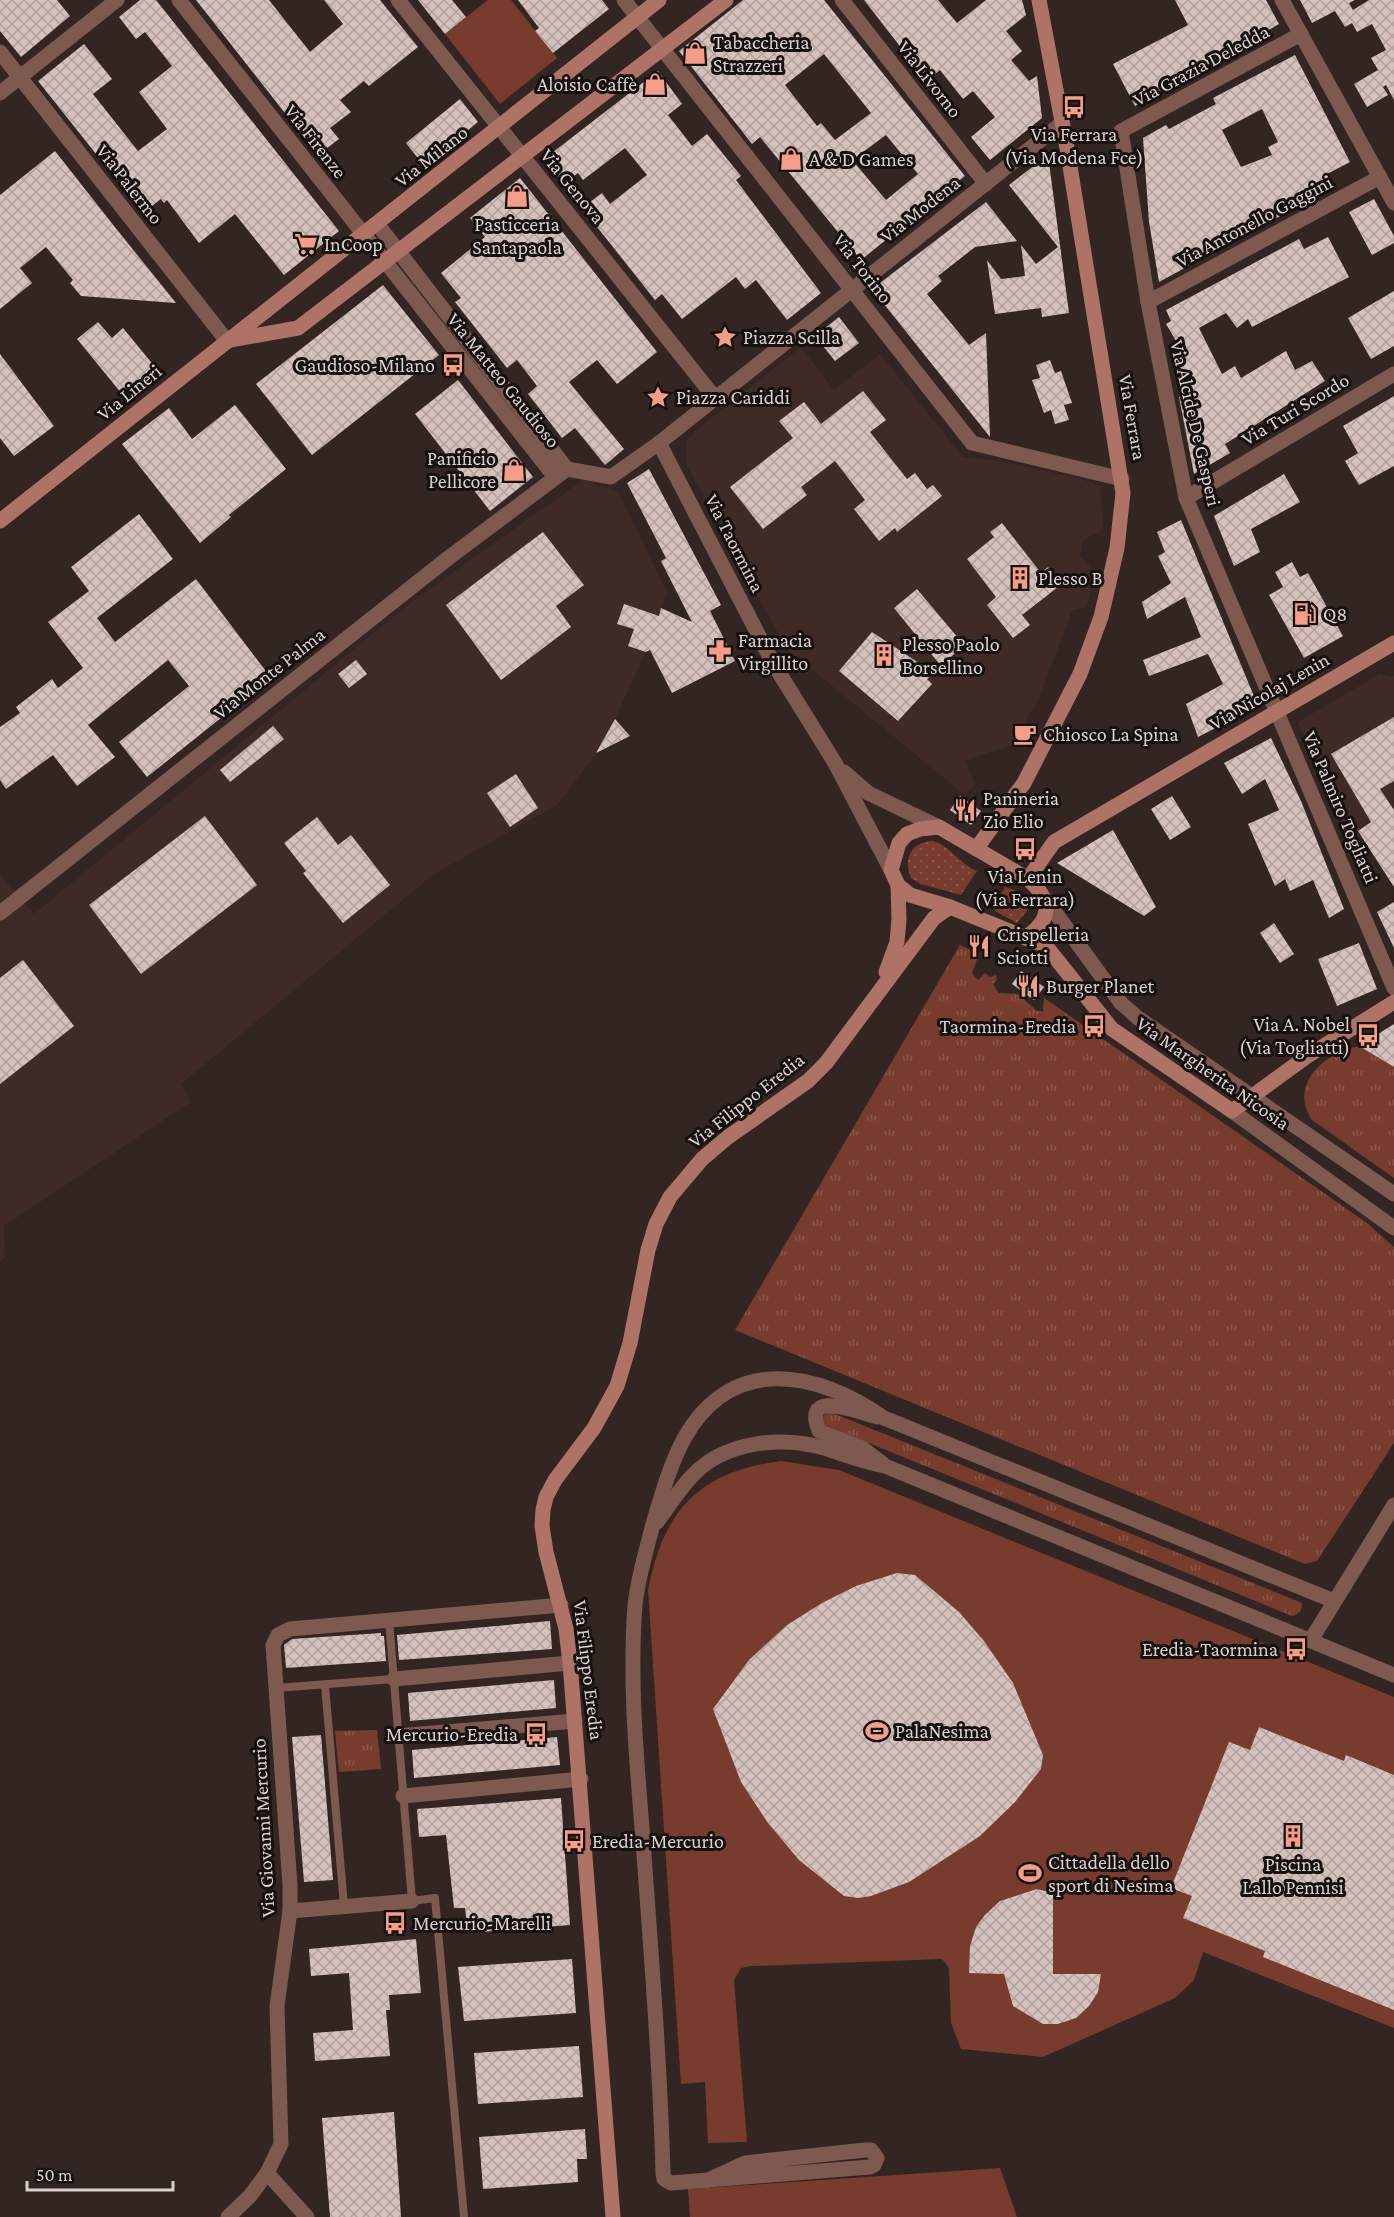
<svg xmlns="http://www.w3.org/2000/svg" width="1394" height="2217" font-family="'Crimson Pro',serif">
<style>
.built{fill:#402a25}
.grass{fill:url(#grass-tufts)}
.garden{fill:url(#garden-dots)}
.pitch{fill:#783c2e}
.building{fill:url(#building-cross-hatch);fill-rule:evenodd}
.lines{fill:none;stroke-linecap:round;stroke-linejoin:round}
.lane{stroke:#7e5950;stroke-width:8}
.street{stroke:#7e5950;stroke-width:15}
.secondary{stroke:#ae7366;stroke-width:15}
.labels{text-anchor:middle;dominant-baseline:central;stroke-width:6;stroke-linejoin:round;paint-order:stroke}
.poi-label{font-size:20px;fill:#dad0cd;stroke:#16100e;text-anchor:start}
.street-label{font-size:20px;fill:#dad0cd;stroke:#16100e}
</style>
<defs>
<pattern id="grass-tufts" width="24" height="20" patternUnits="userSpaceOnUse" patternTransform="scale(1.5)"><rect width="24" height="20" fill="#783c2e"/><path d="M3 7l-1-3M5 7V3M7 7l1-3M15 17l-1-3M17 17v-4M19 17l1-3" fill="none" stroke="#8b574b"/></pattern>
<pattern id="garden-dots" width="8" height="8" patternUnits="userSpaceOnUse" patternTransform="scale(1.5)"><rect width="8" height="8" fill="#783c2e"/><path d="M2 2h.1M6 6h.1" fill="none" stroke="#8b574b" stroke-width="1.8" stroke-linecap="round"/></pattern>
<pattern id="building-cross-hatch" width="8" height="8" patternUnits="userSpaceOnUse" patternTransform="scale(1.5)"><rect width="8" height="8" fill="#d5c1bc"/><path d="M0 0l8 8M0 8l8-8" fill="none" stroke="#b0a09c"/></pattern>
</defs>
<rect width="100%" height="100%" fill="#332521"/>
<g class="built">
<path d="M801,347L834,390L880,354L963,457L998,461L1079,478L1101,486L1103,530L1084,539L1080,556L1095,572L1087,607L1072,611L1040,696L1012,745L966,760L975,784L965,795L815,672L789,653L687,465L686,442L694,432Z"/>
<path d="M583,480L618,492L667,592L646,652L615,719L596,753L557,805L434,874L181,1084L191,1102L4,1226L5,1257L0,1262V874L34,914L410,603Z"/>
<path d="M1380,674L1391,677L1394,676V806L1347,837L1298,722Z"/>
</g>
<g class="grass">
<path d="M960,945L979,954L972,973L978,980L985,973L990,977L996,975L997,980L993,984L999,993L1018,994L1037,1011H1043L1044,998L1367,1223L1394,1247V1443L1317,1561L1305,1564L735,1330Z"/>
<path d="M1360,1046L1394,1067V1178L1312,1120C1288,1085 1324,1052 1360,1046Z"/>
<path d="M830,1412L1302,1603C1302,1610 1300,1614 1292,1616L825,1425L822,1419L825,1414Z"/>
<path d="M377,1730L381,1769L339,1772L335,1731Z"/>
</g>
<g class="garden">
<path d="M933,841C950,846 960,864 977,871L961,895L920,884L911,878C903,858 911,842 933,841Z"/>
<path d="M1005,887C1017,890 1032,896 1027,911L1017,923L995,911L994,906Z"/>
</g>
<g class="pitch">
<path d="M488,0H511L557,58L500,104L445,34Z"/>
<path d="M781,1461L839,1470L1394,1697V2028L1203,1952L1194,1980L1175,1998L1043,2057L961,2049L951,2023L949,1968L942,1959L752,1966L741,1968L734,1980L747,2142L708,2143L705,2082L681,2084L648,1590C664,1510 698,1472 781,1461Z"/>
<path d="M1000,2168L1017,2217H690L688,2189Z"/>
</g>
<g class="building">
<path d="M0,0H57L70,16L21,57L0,31Z"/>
<path d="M140,0H156L339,231L284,275L235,214L199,243L167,200L164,203L161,199L143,213L38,81L84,44L112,79L93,94L138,151L167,129L139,92L172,66L145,32L136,39L119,17Z"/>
<path d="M196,0H269L310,52L343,24L324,0H380L418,47L369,86L364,81L340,100L351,112L330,128L339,139L318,155Z"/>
<path d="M418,0H452L466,17L445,34Z"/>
<path d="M518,0H602L609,9L553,53L535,31L539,28Z"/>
<path d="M743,0H824L965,176L861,260L760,137L752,144L679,51ZM824,54L871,113L835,140L821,123L817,126L785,85ZM886,135L918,174L886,200L852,160Z"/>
<path d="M864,0H938L957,23L986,0H1022L1026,15L1006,31L1022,51L1011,60L1029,81L1037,76L1042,118L990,160L971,137L995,117L973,91L963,99L940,70L927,81Z"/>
<path d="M1175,0H1266L1279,24L1135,106L1113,64L1188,25Z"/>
<path d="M1300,0H1355L1349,3L1353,10L1369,0H1394V100L1386,85L1383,87L1388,95L1367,107L1354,84L1378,70L1371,58L1386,50L1372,24L1357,32L1352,23L1345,27L1335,11L1312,23Z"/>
<path d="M1295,55L1350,162L1327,174L1333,187L1159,282L1149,222L1143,138L1166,125L1169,129L1216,104L1213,98ZM1262,109L1278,142L1268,147L1272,155L1241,167L1222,130Z"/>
<path d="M658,71L682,104L668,115L692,146L707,134L741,176L736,180L821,293L787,320L756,280L745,289L736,277L682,319L662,294L655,300L582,208L602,193L610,204L647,175L625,148L583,180L578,173L563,184L544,159Z"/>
<path d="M460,99L478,122L424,166L406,143Z"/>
<path d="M55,151L114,226L176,303L81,296L70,283L73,280L46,247L20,268L32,283L0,309V195Z"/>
<path d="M1048,155L1069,313L1042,317L1041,308L995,314L987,260L1001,279L1025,276L1021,245L1036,264L1058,247L1009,185Z"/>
<path d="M520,178L657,352L617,384L597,360L569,382L624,449L605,465L575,428L562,438L528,394L537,386L517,360L507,368L455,302L461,298L441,273L485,237L470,218Z"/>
<path d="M1374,199L1394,236V243L1372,255L1349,212Z"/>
<path d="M986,202L1017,241L975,247L938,276L942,281L927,294L969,345L986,333L990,437L872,289Z"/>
<path d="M1328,237L1349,277L1252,327L1248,319L1237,328L1226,313L1199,328L1222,374L1235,366L1241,378L1286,351L1295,370L1312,361L1325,381L1225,444L1230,453L1194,474L1179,397L1192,390L1172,351L1179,346L1166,324L1171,321L1166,310L1299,239L1304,249Z"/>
<path d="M383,285L439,355L312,455L256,384Z"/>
<path d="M1394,291V346L1371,359L1348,318Z"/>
<path d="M839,317L859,343L835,361L815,336Z"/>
<path d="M98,322L112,338L123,328L155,367L122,394L77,339Z"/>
<path d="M0,354L54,426L14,456L0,438Z"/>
<path d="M1050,360L1055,373L1061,371L1072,403L1064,405L1069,420L1055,424L1051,410L1044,413L1032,380L1040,378L1036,365Z"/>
<path d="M458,380L533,477L490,511L415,414Z"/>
<path d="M863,391L886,420L870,432L907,479L915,473L927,489L933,485L942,496L897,532L895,528L879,541L854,509L865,500L835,461L801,487L807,495L763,529L730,487L793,438L779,421L804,402L821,424Z"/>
<path d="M1394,396V466L1359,485L1345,461L1358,453L1343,426Z"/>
<path d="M235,405L286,469L229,515L231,517L200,543L122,444L169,408L192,439Z"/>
<path d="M649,469L721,605L710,611L735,661L672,693L650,650L646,652L628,646L634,629L617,624L624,604L659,616L661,608L692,622L661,561L666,558L627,483Z"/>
<path d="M1284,474L1300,502L1251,529L1260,552L1234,566L1214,516Z"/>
<path d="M139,514L173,559L97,618L115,642L196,579L271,678L147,777L119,742L189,686L168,660L88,725L115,757L77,786L53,755L6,789L0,780V727L20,713L16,707L52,679L58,688L83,668L48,622L89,591L71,567Z"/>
<path d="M1181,520L1258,706L1198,737L1186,704L1223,684L1208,654L1149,676L1143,660L1201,637L1185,597L1147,619L1142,602L1171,583L1158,556L1165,552L1157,532Z"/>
<path d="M1002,523L1041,573L1048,567L1062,584L1022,615L1030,625L1013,638L987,605L996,597L967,559L994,537L990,532Z"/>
<path d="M543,532L584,585L556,606L571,627L501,680L446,605Z"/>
<path d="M1292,562L1300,577L1308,573L1343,636L1304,658L1269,595L1283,587L1275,572Z"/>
<path d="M917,589L964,645L941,666L894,608Z"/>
<path d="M872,632L934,673L927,679L932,684L898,721L839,671Z"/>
<path d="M356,660L367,674L349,688L338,674Z"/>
<path d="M1394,717V781L1380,789L1394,810V887L1358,831L1371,822L1331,754Z"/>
<path d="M615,719L630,736L596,753Z"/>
<path d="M273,726L284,739L230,782L220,770Z"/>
<path d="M1271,738L1301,801L1344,909L1329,918L1313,880L1290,891L1285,879L1275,886L1248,824L1279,810L1265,779L1242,794L1224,763Z"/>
<path d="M516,774L538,808L510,827L487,793Z"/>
<path d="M960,796L981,811L971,825L950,810Z"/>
<path d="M1172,796L1191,827L1170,840L1151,809Z"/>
<path d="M205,816L257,885L141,974L89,905Z"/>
<path d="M317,817L338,845L351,835L390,885L343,923L303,873L306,871L284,843Z"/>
<path d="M1113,830L1156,907L1144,916L1057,863Z"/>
<path d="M1394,902V948L1377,912Z"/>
<path d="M1274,923L1294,954L1280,963L1260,933Z"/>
<path d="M1359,943L1377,989L1337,1006L1318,959Z"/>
<path d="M23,960L74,1026L0,1084V978Z"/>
<path d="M1021,971L1044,987L1034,1000L1012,984Z"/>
<path d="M1394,1024V1067L1359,1046Z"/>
<path d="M897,1573L915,1575L959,1612L984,1641L1013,1683L1043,1755L1041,1769L1015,1802L980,1836L909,1882L871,1896L858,1898L844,1896L799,1860L768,1823L741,1782L713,1709L749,1660L787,1625L822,1603L856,1586Z"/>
<path d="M550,1621L552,1649L399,1660L397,1635Z"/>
<path d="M381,1633V1636H384L386,1661L286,1668L284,1645L292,1639Z"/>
<path d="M554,1680L556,1708L410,1721L408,1693Z"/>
<path d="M1259,1727L1344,1761L1346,1755L1394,1775V2010L1263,1957L1265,1951L1183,1918L1192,1896L1171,1888L1229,1742L1250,1750Z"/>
<path d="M321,1735L333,1880L304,1882L292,1737Z"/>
<path d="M557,1737L560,1765L414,1778L412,1750Z"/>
<path d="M561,1798L570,1925L468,1933L465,1908H454L446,1835L419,1837L417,1809Z"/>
<path d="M1037,1889L1053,1893V1974H1101L1098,1992L1089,2006L1076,2018L1058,2024H1043L1013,2006L1004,1974L969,1973L970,1946L976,1927L985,1915L1000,1901Z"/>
<path d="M416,1939L421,1993L389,1995L390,2010H386L390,2056L315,2061L313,2033L353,2030L349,1973L311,1976L309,1949Z"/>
<path d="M572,1959L576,2013L464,2021L458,1967Z"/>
<path d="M579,2046L583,2097L478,2104L474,2053Z"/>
<path d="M394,2112L401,2217H330L322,2118Z"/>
<path d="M585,2129L587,2159H577L578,2182L483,2189L479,2137Z"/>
</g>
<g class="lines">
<g class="lane">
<path d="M389,1620L412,1901L435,1898L464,2217"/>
<path d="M325,1685L344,1906"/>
<path d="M276,1688L394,1679"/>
</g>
<g class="street">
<path d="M179,0L555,477"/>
<path d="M398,0L715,398"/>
<path d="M624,0L972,443L1122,479"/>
<path d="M842,0L986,184"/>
<path d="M1282,0L1394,203"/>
<path d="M1301,34L1121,131L1148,302L1186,498L1394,988"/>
<path d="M0,52L227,341"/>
<path d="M0,93L117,0"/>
<path d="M378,225L567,469"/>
<path d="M1148,302L1380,177"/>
<path d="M659,443L773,663L835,763L891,870"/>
<path d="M567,469L611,477L659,443L1062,123"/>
<path d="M1186,498L1394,374"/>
<path d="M844,772L868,793L939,827"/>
<path d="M1046,900L1121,1003L1138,1018L1394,1194"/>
<path d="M0,913L447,559L567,469"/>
<path d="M1232,1111L1394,1228"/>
<path d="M878,1417C859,1413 801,1387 819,1431L862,1448L883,1464"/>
<path d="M657,1522C669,1506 680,1488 694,1474C726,1441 782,1436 824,1448C845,1455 863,1462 885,1466L1394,1675"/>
<path d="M1311,1640L1394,1505"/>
<path d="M394,1679L570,1663"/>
<path d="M398,1736L575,1721"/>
<path d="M403,1796L581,1779"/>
<path d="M290,1911L412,1901"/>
<path d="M267,2173L307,2217"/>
<path d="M706,2181L745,2163L865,2150H871L877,2158L874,2165L870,2167L671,2183L664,2179L663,2174C660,2063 651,1952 643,1841C637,1763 629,1684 635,1605C638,1577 646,1552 653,1524C662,1494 670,1464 685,1437C732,1354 818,1371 884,1418L1334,1601"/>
<path d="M228,2217L250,2196L267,2173L281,2144L277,2006L290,1911V1885L273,1645L278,1635L290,1629L561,1605"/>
</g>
<g class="secondary">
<path d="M230,340L298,328L726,0"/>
<path d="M0,521L659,0"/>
<path d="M976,849L1024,783L1080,674L1101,617L1117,548L1123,493L1067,148L1039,0"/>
<path d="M1028,879L1054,842L1394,643"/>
<path d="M898,885L910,895L950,907L1046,946L1112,1029L1232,1111L1306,1057L1394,1002"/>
<path d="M886,972L897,942L899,920L898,885L891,870L899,843L907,834L920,829L939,827L1028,879C1052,900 1053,919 1025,938"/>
<path d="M613,2217L570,1663L566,1629L546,1552L542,1526L543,1510L546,1497L555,1480L594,1428L617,1386L630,1343L648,1250L656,1224L670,1197L702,1159L728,1137L808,1081L826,1063L934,918L950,907"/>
</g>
</g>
<defs>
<g id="shop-bare" transform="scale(1.8)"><path d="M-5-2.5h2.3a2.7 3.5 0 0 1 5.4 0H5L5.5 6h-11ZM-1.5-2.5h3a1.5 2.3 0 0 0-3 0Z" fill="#f49e8a" stroke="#16100e" stroke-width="2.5" paint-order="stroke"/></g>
<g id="bus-bare" transform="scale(1.8)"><path d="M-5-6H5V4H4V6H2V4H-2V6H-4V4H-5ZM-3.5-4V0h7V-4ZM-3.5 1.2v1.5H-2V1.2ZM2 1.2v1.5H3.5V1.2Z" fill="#f49e8a" stroke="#16100e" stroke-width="2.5" paint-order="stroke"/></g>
<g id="supermarket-bare" transform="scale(1.8)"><path d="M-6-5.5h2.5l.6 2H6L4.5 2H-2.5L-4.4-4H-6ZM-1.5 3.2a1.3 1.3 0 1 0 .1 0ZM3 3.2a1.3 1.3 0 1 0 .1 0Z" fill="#f49e8a" stroke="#16100e" stroke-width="2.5" paint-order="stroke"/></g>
<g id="sight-bare" transform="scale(1.8)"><path d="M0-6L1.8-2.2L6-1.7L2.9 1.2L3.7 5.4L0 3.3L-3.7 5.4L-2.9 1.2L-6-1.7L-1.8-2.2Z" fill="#f49e8a" stroke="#16100e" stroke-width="2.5" paint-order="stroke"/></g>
<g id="building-bare" transform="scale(1.8)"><path d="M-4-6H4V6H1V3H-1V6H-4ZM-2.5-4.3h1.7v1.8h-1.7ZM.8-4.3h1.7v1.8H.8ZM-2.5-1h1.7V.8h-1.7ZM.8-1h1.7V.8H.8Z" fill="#f49e8a" stroke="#16100e" stroke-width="2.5" paint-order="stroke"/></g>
<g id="fuel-bare" transform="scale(1.8)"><path d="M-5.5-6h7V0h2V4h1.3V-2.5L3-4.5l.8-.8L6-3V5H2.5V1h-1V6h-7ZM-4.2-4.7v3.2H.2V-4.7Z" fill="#f49e8a" stroke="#16100e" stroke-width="2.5" paint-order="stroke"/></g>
<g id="pharmacy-bare" transform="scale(1.8)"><path d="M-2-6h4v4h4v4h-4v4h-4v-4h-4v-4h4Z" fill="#f49e8a" stroke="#16100e" stroke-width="2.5" paint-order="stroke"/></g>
<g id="cafe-bare" transform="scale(1.8)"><path d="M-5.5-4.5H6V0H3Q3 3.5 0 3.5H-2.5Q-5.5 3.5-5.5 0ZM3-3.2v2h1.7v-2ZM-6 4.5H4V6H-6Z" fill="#f49e8a" stroke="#16100e" stroke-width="2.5" paint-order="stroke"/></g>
<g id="restaurant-bare" transform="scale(1.8)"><path d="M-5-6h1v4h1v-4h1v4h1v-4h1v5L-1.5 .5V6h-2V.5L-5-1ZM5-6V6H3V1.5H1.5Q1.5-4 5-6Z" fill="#f49e8a" stroke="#16100e" stroke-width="2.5" paint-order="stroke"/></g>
<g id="stadium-bare" transform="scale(1.8)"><path d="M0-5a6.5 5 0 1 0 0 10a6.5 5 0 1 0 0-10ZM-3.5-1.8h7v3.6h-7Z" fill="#f49e8a" stroke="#16100e" stroke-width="2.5" paint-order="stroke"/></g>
</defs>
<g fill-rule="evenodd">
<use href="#shop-bare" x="695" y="53"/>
<use href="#shop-bare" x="655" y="84"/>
<use href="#bus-bare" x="1074" y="107"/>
<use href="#shop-bare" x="791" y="159"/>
<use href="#shop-bare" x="517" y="196"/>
<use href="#supermarket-bare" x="306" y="244"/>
<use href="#sight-bare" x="725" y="337"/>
<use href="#bus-bare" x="453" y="365"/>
<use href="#sight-bare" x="658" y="397"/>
<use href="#shop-bare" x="514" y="470"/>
<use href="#building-bare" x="1020" y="578"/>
<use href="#fuel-bare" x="1305" y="614"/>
<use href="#pharmacy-bare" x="720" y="651"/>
<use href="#building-bare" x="884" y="655"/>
<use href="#cafe-bare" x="1025" y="734"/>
<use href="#restaurant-bare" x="965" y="810"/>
<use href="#bus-bare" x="1025" y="849"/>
<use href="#restaurant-bare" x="979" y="946"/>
<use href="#restaurant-bare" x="1028" y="986"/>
<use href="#bus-bare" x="1094" y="1026"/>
<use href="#bus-bare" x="1368" y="1035"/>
<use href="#bus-bare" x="1296" y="1649"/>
<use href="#stadium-bare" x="877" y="1731"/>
<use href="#bus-bare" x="536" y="1734"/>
<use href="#building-bare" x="1293" y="1836"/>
<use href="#bus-bare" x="574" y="1841"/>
<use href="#stadium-bare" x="1030" y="1873"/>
<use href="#bus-bare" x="395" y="1923"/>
</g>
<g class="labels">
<g class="poi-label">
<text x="713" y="42">Tabaccheria<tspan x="713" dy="23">Strazzeri</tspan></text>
<text x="637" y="84" text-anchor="end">Aloisio Caffè</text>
<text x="1074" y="134" text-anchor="middle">Via Ferrara<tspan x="1074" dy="23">(Via Modena Fce)</tspan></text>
<text x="809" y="159">A &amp; D Games</text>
<text x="517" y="224" text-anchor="middle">Pasticceria<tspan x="517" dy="23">Santapaola</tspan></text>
<text x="324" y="244">InCoop</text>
<text x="743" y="337">Piazza Scilla</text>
<text x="435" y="365" text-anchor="end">Gaudioso-Milano</text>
<text x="676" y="397">Piazza Cariddi</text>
<text x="496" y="458" text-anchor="end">Panificio<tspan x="496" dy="23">Pellicore</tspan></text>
<text x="1038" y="578">Plesso B</text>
<text x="1323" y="614">Q8</text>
<text x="738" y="640">Farmacia<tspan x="738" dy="23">Virgillito</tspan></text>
<text x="902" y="644">Plesso Paolo<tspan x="902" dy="23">Borsellino</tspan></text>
<text x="1043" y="734">Chiosco La Spina</text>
<text x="983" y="798">Panineria<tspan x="983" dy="23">Zio Elio</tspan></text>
<text x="1025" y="876" text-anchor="middle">Via Lenin<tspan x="1025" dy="23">(Via Ferrara)</tspan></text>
<text x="997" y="934">Crispelleria<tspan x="997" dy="23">Sciotti</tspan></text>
<text x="1046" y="986">Burger Planet</text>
<text x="1350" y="1024" text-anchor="end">Via A. Nobel<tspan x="1350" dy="23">(Via Togliatti)</tspan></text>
<text x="1076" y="1026" text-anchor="end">Taormina-Eredia</text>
<text x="1278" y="1649" text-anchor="end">Eredia-Taormina</text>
<text x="895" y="1731">PalaNesima</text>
<text x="518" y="1734" text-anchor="end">Mercurio-Eredia</text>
<text x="592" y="1841">Eredia-Mercurio</text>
<text x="1048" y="1862">Cittadella dello<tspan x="1048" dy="23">sport di Nesima</tspan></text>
<text x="1293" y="1864" text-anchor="middle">Piscina<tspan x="1293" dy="23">Lallo Pennisi</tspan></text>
<text x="413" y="1923">Mercurio-Marelli</text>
</g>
<g class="street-label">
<text transform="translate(1201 65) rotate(-28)">Via Grazia Deledda</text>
<text transform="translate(930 79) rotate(52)">Via Livorno</text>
<text transform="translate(316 141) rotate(52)">Via Firenze</text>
<text transform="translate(431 156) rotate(-38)">Via Milano</text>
<text transform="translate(130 184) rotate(52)">Via Palermo</text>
<text transform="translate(573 186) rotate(51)">Via Genova</text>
<text transform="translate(920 209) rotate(-38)">Via Modena</text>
<text transform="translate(1254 221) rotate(-28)">Via Antonello Gaggini</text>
<text transform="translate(863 268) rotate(52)">Via Torino</text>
<text transform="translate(504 380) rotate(51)">Via Matteo Gaudioso</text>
<text transform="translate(129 392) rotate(-39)">Via Lineri</text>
<text transform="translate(1295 409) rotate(-31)">Via Turi Scordo</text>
<text transform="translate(1133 417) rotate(80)">Via Ferrara</text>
<text transform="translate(1196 423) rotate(77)">Via Alcide De Gasperi</text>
<text transform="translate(735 543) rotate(63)">Via Taormina</text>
<text transform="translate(269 673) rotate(-38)">Via Monte Palma</text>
<text transform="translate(1269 691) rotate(-30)">Via Nicolaj Lenin</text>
<text transform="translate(1341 807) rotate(67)">Via Palmiro Togliatti</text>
<text transform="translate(1213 1073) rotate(35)">Via Margherita Nicosia</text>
<text transform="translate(746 1100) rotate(-38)">Via Filippo Eredia</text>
<text transform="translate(589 1670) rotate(83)">Via Filippo Eredia</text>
<text transform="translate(263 1828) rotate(-93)">Via Giovanni Mercurio</text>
</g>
</g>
<path d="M27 2181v9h146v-9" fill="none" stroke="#dad0cd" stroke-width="3"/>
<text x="36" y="2181" font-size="18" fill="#dad0cd" stroke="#16100e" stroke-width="4.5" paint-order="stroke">50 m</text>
</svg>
